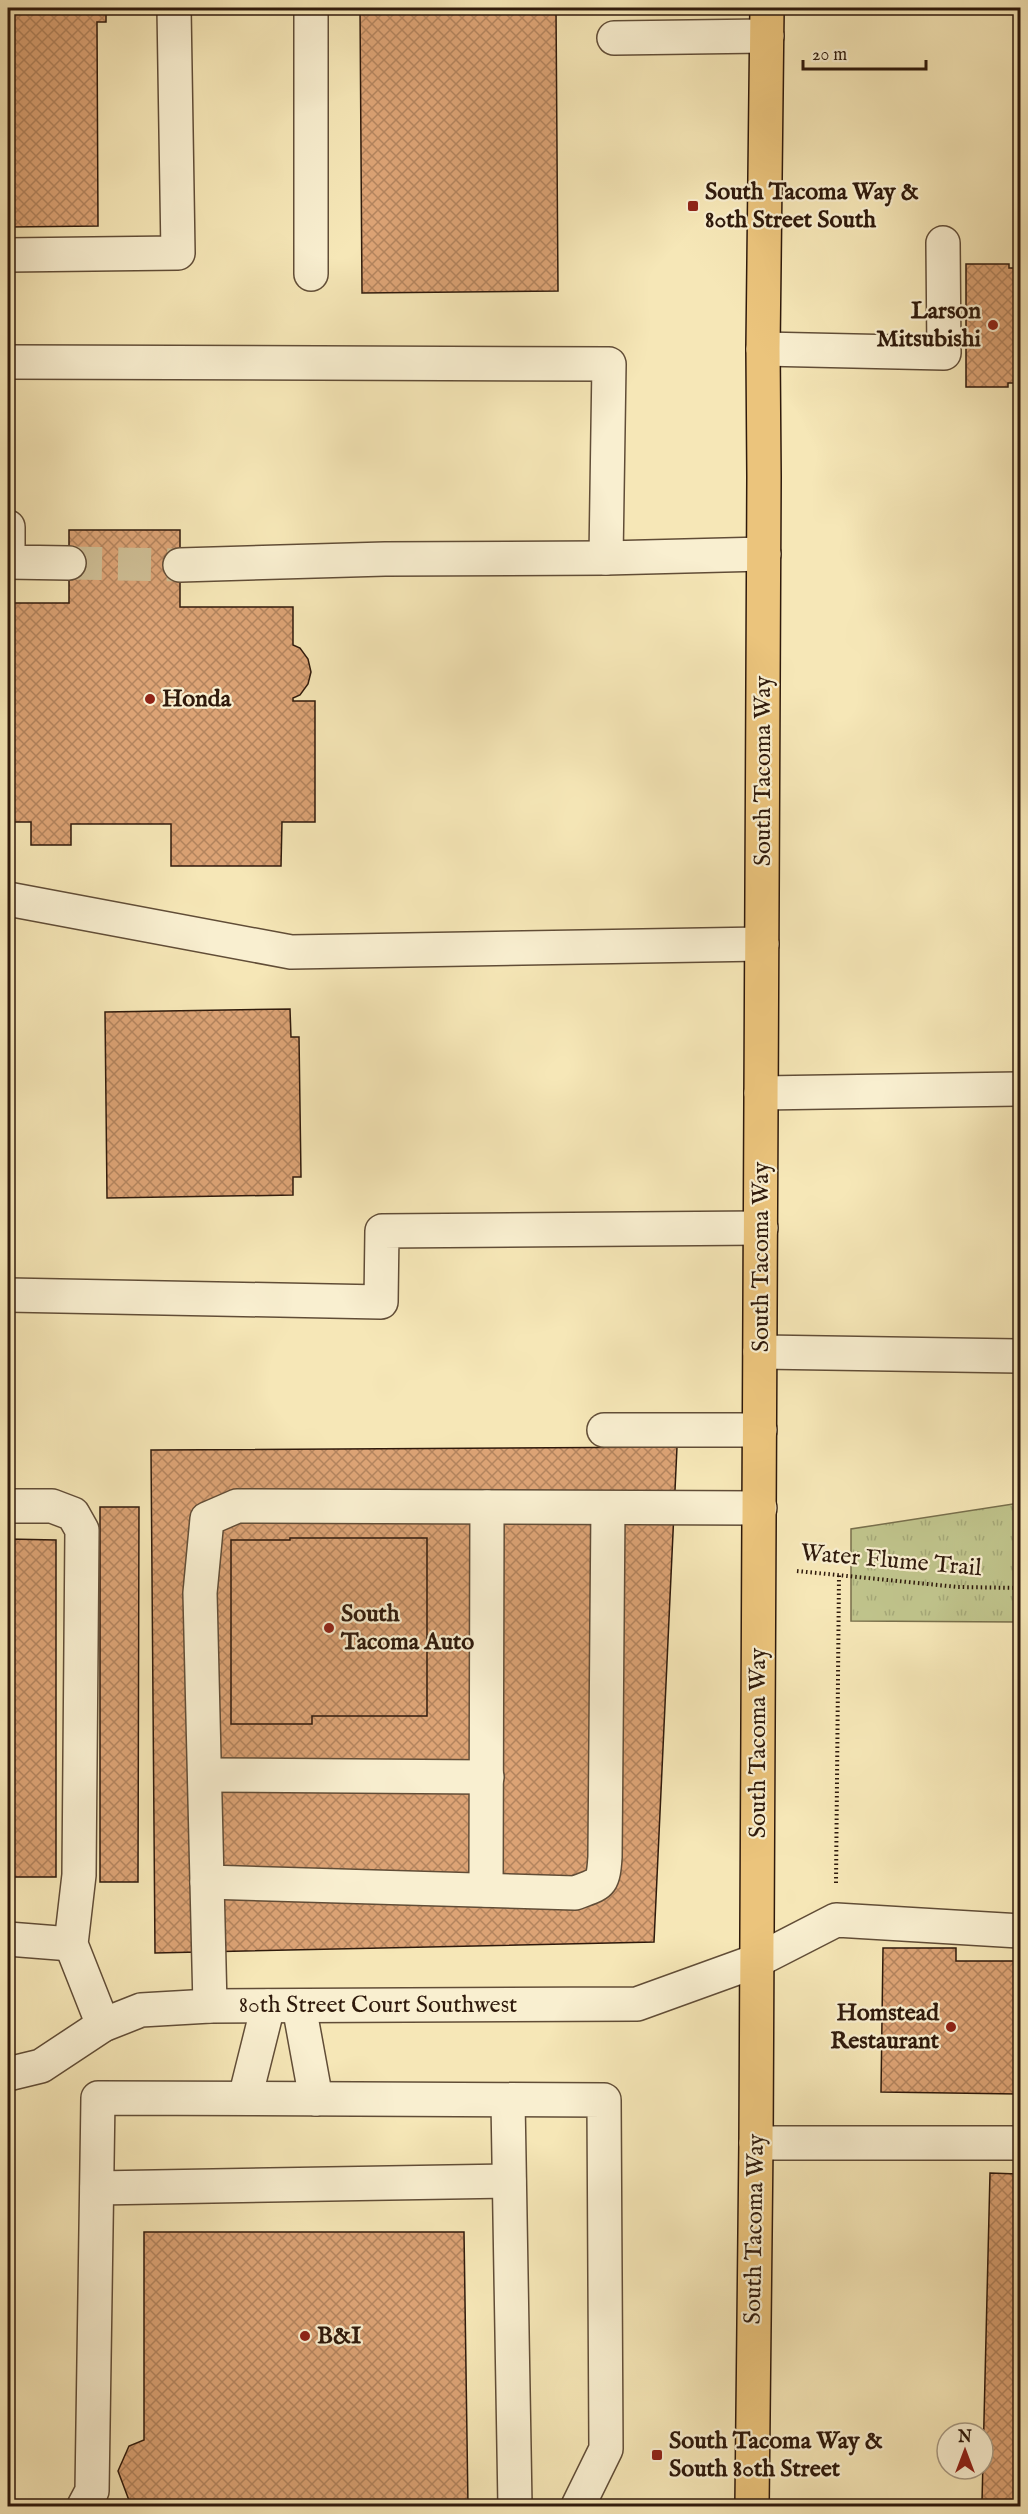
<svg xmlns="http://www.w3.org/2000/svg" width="1028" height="2514" font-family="'IM FELL English',serif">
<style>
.park{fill:url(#park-tufts);stroke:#786f4c;stroke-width:1.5}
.building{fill:url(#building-cross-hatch);stroke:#2f1a0c;stroke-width:1.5}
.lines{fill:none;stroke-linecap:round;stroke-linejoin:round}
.minor-tunnel{stroke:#cebe95;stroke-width:33;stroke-dasharray:33 16;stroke-linecap:butt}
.minor-casing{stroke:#614d37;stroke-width:36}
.major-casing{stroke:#2f1a0c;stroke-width:36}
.path{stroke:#2f1a0c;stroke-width:4;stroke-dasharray:1.5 3;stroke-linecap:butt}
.minor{stroke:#f9efd0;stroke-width:33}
.major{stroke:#ebc47c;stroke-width:33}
.poi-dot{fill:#8f2418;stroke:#f9efd0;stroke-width:2}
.labels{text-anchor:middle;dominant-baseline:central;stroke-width:4.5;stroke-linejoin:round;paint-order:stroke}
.poi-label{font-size:24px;font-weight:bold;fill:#2f1a0c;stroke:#f9efd0;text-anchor:start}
.street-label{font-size:24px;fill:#2f1a0c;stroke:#f9efd0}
</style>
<defs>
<pattern id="park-tufts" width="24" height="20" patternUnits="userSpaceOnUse" patternTransform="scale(1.5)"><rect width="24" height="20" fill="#c0c48c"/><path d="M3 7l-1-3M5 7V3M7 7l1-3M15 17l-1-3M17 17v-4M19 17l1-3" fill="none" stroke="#a5a878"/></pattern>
<pattern id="building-cross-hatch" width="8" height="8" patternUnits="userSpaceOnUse" patternTransform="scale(1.5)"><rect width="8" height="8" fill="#dca375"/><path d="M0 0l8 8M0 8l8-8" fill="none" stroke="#b3845e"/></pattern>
</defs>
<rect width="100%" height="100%" fill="#f6e7b7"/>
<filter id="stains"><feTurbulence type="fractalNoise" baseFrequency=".00333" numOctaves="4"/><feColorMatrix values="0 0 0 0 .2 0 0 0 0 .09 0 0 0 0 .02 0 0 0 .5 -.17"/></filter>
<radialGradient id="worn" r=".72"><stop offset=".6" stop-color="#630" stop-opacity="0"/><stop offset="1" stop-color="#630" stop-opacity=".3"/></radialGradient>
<path class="park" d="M1020,1503V1622L851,1621V1529Z"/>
<g class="building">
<path d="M8,8H106V22H97L98,226L8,227Z"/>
<path d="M360,8H556L558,291L362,293Z"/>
<path d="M966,264H1009V268H1020V383H1008V387H966Z"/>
<path d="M69,530H180V607H293V645L300,648L308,659L311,672L308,684L300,695L293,698V701H315V822H282L281,866H171V824H71V845H31V822H8V603H69Z"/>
<path d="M290,1009L291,1037H299L301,1177H293V1195L107,1198L105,1012Z"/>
<path d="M677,1447L654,1942L155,1953L151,1450Z"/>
<path d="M100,1507H139L138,1882H100Z"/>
<path d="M290,1538H427V1716H312V1724H231V1540H290Z"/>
<path d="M8,1539L56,1540V1877H8Z"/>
<path d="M883,1948H956V1961H1020V2094L881,2092Z"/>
<path d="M990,2173L1020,2174V2504L982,2502Z"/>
<path d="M144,2232H464L468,2506H136L130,2503L118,2471L129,2446L144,2440Z"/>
</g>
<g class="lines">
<path class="minor-tunnel" d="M69,563L180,565"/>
<g class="minor-casing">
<g id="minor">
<path d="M311,8V274"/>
<path d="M614,38L767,36"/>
<path d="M8,255L178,253L174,8"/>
<path d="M763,349L944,353L943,243"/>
<path d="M8,362L609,364L606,558L764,554"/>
<path d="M8,527V562L69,563"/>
<path d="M180,565L385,559L606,558"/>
<path d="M8,899L291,952L762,944"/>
<path d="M761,1093L1020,1089"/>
<path d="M8,1295L381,1302L382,1231L761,1228"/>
<path d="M760,1352L1020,1356"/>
<path d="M604,1430H760"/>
<path d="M8,1506H52L73,1514L82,1530L79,1875L71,1944L103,2025"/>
<path d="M205,1775L487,1777"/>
<path d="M207,1882L575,1893C601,1883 603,1886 605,1857L608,1508"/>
<path d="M486,1890L487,1507"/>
<path d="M8,1939L71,1944"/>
<path d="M210,2006L200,1593L207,1519L237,1506L760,1508"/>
<path d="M299,2006L316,2099"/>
<path d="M8,2074L41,2066L103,2025L141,2010L210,2006L637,2004L756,1961L836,1920L1020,1931"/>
<path d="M245,2098L268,2006"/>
<path d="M508,2101L515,2506"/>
<path d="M756,2143H1020"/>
<path d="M97,2188L509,2181"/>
<path d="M84,2506L92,2491L98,2098L604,2100L606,2449L578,2506"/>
</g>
</g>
<g class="major-casing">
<path id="major" d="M752,2506L756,2143L764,477L763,349L767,8"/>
</g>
<g class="path">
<path d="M797,1571L958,1587L1020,1588"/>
<path d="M836,1883L839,1575"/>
</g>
<use href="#minor" class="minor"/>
<use href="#major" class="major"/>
</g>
<g class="poi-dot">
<rect x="687" y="200" width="12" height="12" rx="3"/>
<circle cx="993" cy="325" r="6"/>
<circle cx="150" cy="699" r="6"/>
<circle cx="329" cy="1628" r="6"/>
<circle cx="951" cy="2027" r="6"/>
<circle cx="305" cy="2336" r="6"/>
<rect x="651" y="2449" width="12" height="12" rx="3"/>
</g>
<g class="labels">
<g class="poi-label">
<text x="705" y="192">South Tacoma Way &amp;<tspan x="705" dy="28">80th Street South</tspan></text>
<text x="981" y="311" text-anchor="end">Larson<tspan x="981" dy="28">Mitsubishi</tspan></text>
<text x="162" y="699">Honda</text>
<text x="341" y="1614">South<tspan x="341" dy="28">Tacoma Auto</tspan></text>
<text x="939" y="2013" text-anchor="end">Homstead<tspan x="939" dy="28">Restaurant</tspan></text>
<text x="317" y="2336">B&amp;I</text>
<text x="669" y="2441">South Tacoma Way &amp;<tspan x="669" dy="28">South 80th Street</tspan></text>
</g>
<g class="street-label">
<text transform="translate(763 771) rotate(-90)">South Tacoma Way</text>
<text transform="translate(761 1257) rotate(-90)">South Tacoma Way</text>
<text transform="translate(891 1561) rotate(5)">Water Flume Trail</text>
<text transform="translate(758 1743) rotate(-90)">South Tacoma Way</text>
<text x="378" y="2005">80th Street Court Southwest</text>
<text transform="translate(755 2229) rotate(-89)">South Tacoma Way</text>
</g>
</g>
<rect width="1028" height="2514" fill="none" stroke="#f6e7b7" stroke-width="30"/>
<rect x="9" y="9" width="1010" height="2496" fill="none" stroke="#2f1a0c" stroke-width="3"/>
<rect x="15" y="15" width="998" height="2484" fill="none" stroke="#2f1a0c" stroke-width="1.5"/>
<g transform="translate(965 2451)"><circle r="28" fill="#f9efd0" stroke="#a89a82" stroke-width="1.5"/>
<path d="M0-4.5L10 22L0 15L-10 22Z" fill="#8f2418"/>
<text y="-9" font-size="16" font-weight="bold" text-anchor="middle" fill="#2f1a0c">N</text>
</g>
<path d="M803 60v9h123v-9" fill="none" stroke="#2f1a0c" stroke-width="3"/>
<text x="812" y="60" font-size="18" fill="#2f1a0c" stroke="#f9efd0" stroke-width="4.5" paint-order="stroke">20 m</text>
<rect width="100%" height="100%" filter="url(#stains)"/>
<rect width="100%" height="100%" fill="url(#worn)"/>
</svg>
